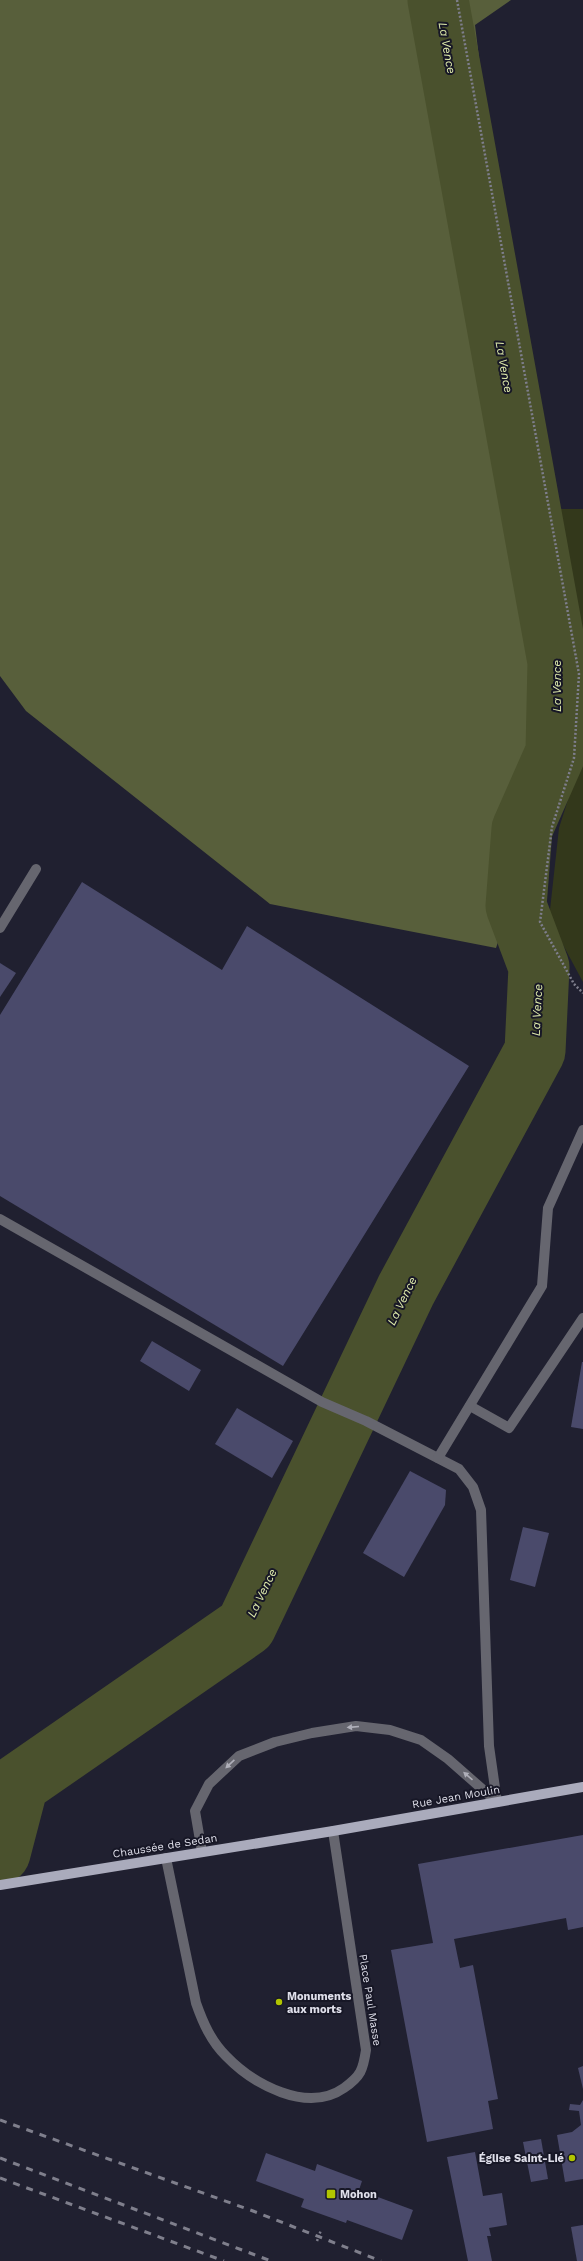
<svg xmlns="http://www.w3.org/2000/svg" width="583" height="2261" font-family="'Work Sans',sans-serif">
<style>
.green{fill:#33381b}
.forest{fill:#585f3b}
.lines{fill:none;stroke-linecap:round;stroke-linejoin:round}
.river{stroke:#4a512d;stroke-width:61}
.building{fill:#4a4a6b}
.path{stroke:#7e7e8c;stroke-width:2.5;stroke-dasharray:2 2;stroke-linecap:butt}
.minor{stroke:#66666f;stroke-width:10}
.major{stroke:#aaabbc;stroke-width:10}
.rail{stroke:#7f7f8c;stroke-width:3;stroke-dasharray:7 7;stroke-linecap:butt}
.oneway{fill:#afafb9}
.poi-dot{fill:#b1c500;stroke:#171726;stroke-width:1.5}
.labels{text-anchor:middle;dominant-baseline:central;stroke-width:4;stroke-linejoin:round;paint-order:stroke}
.street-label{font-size:11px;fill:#dfdfea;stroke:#171726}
.poi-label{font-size:11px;font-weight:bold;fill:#dfdfea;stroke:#171726;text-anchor:start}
.water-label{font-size:12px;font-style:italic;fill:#e0ecac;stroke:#171726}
</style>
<rect width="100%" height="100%" fill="#202030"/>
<g class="green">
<path d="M555,509H583V656L579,639Z"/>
<path d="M583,736V982L549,919L559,828L582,756Z"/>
</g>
<path class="forest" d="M0,0H511L475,25L564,743L496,948L270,904L26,711L0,676Z"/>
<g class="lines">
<path class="river" d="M0,1853L18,1784L246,1626L406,1290L535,1051L539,967L516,906L522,829L556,752L558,662L438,0"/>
</g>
<g class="building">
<path d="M82,882L222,970L247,926L469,1066L283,1366L0,1196V1015Z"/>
<path d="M0,963L16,973L0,997Z"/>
<path d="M152,1341L201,1370L189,1391L140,1361Z"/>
<path d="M582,1362H583V1429L571,1427Z"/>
<path d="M237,1408L293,1441L272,1478L215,1444Z"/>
<path d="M410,1471L446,1490L445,1505L404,1577L363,1553Z"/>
<path d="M523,1527L549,1533L535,1587L510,1580Z"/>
<path d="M583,1835V1927L568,1930L566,1918L454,1939L460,1968L473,1965L498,2099L488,2101L493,2129L427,2142L391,1950L433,1943L418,1864Z"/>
<path d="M583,2066V2089L578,2068Z"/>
<path d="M583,2100V2179L565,2182L557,2135L572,2132L581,2125L579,2111L569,2110L570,2104L580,2105Z"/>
<path d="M541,2139L548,2179L531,2182L523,2142Z"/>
<path d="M475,2152L483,2196L502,2193L507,2225L489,2228L491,2236H487L492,2261H468L447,2157Z"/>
<path d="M266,2153L315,2171L317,2164L362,2181L359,2190L413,2210L402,2240L347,2220L346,2223L301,2207L304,2199L256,2181Z"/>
<path d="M583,2225V2261H577L571,2227Z"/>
</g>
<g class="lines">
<g class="path">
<path d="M457,0L579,674L574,758L552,827L540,922L574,984L583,993"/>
<path d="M317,2241L321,2230"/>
</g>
<g class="minor">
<path d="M0,928L36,869"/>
<path d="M0,1219L322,1402L366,1421L459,1469L473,1487L481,1510L489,1746L497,1802"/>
<path d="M470,1406L509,1428L583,1318"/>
<path d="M438,1458L542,1286L548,1208L583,1130"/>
<path d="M202,1852L195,1811L209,1784L239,1756L275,1742L312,1733L356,1726L390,1730L421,1740L448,1759L497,1802"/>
<path d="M166,1858L196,2003C203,2023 211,2041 226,2056C253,2084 307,2114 344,2088C361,2076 363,2070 366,2050L333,1831"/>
</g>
<path class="major" d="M0,1885L333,1831L583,1787"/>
<g class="rail">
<path d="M0,2120L253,2211L381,2261"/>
<path d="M0,2158L271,2261"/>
<path d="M0,2178L224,2261"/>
</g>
</g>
<defs><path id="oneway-solid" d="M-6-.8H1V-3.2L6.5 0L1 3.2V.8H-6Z"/></defs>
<g class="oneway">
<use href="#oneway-solid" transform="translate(353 1727) rotate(175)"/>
<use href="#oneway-solid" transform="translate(230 1764) rotate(137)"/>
<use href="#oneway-solid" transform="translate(468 1776) rotate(-139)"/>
</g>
<g class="poi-dot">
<circle cx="279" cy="2002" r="4"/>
<circle cx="572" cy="2158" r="4"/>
<rect x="326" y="2189" width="10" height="10" rx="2"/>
</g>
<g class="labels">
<g class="street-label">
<text transform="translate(456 1797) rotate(-10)">Rue Jean Moulin</text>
<text transform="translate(165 1846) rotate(-9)">Chaussée de Sedan</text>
<text transform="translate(370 2000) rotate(81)">Place Paul Masse</text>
</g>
<g class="poi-label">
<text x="287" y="1996">Monuments<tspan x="287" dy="13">aux morts</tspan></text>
<text x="564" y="2158" text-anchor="end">Église Saint-Lié</text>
<text x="340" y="2194">Mohon</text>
</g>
<g class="water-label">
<text transform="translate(447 48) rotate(80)">La Vence</text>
<text transform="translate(504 367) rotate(80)">La Vence</text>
<text transform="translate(557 686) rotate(-90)">La Vence</text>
<text transform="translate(537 1010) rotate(-87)">La Vence</text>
<text transform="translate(402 1301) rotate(-64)">La Vence</text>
<text transform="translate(262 1593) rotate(-64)">La Vence</text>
</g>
</g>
</svg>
